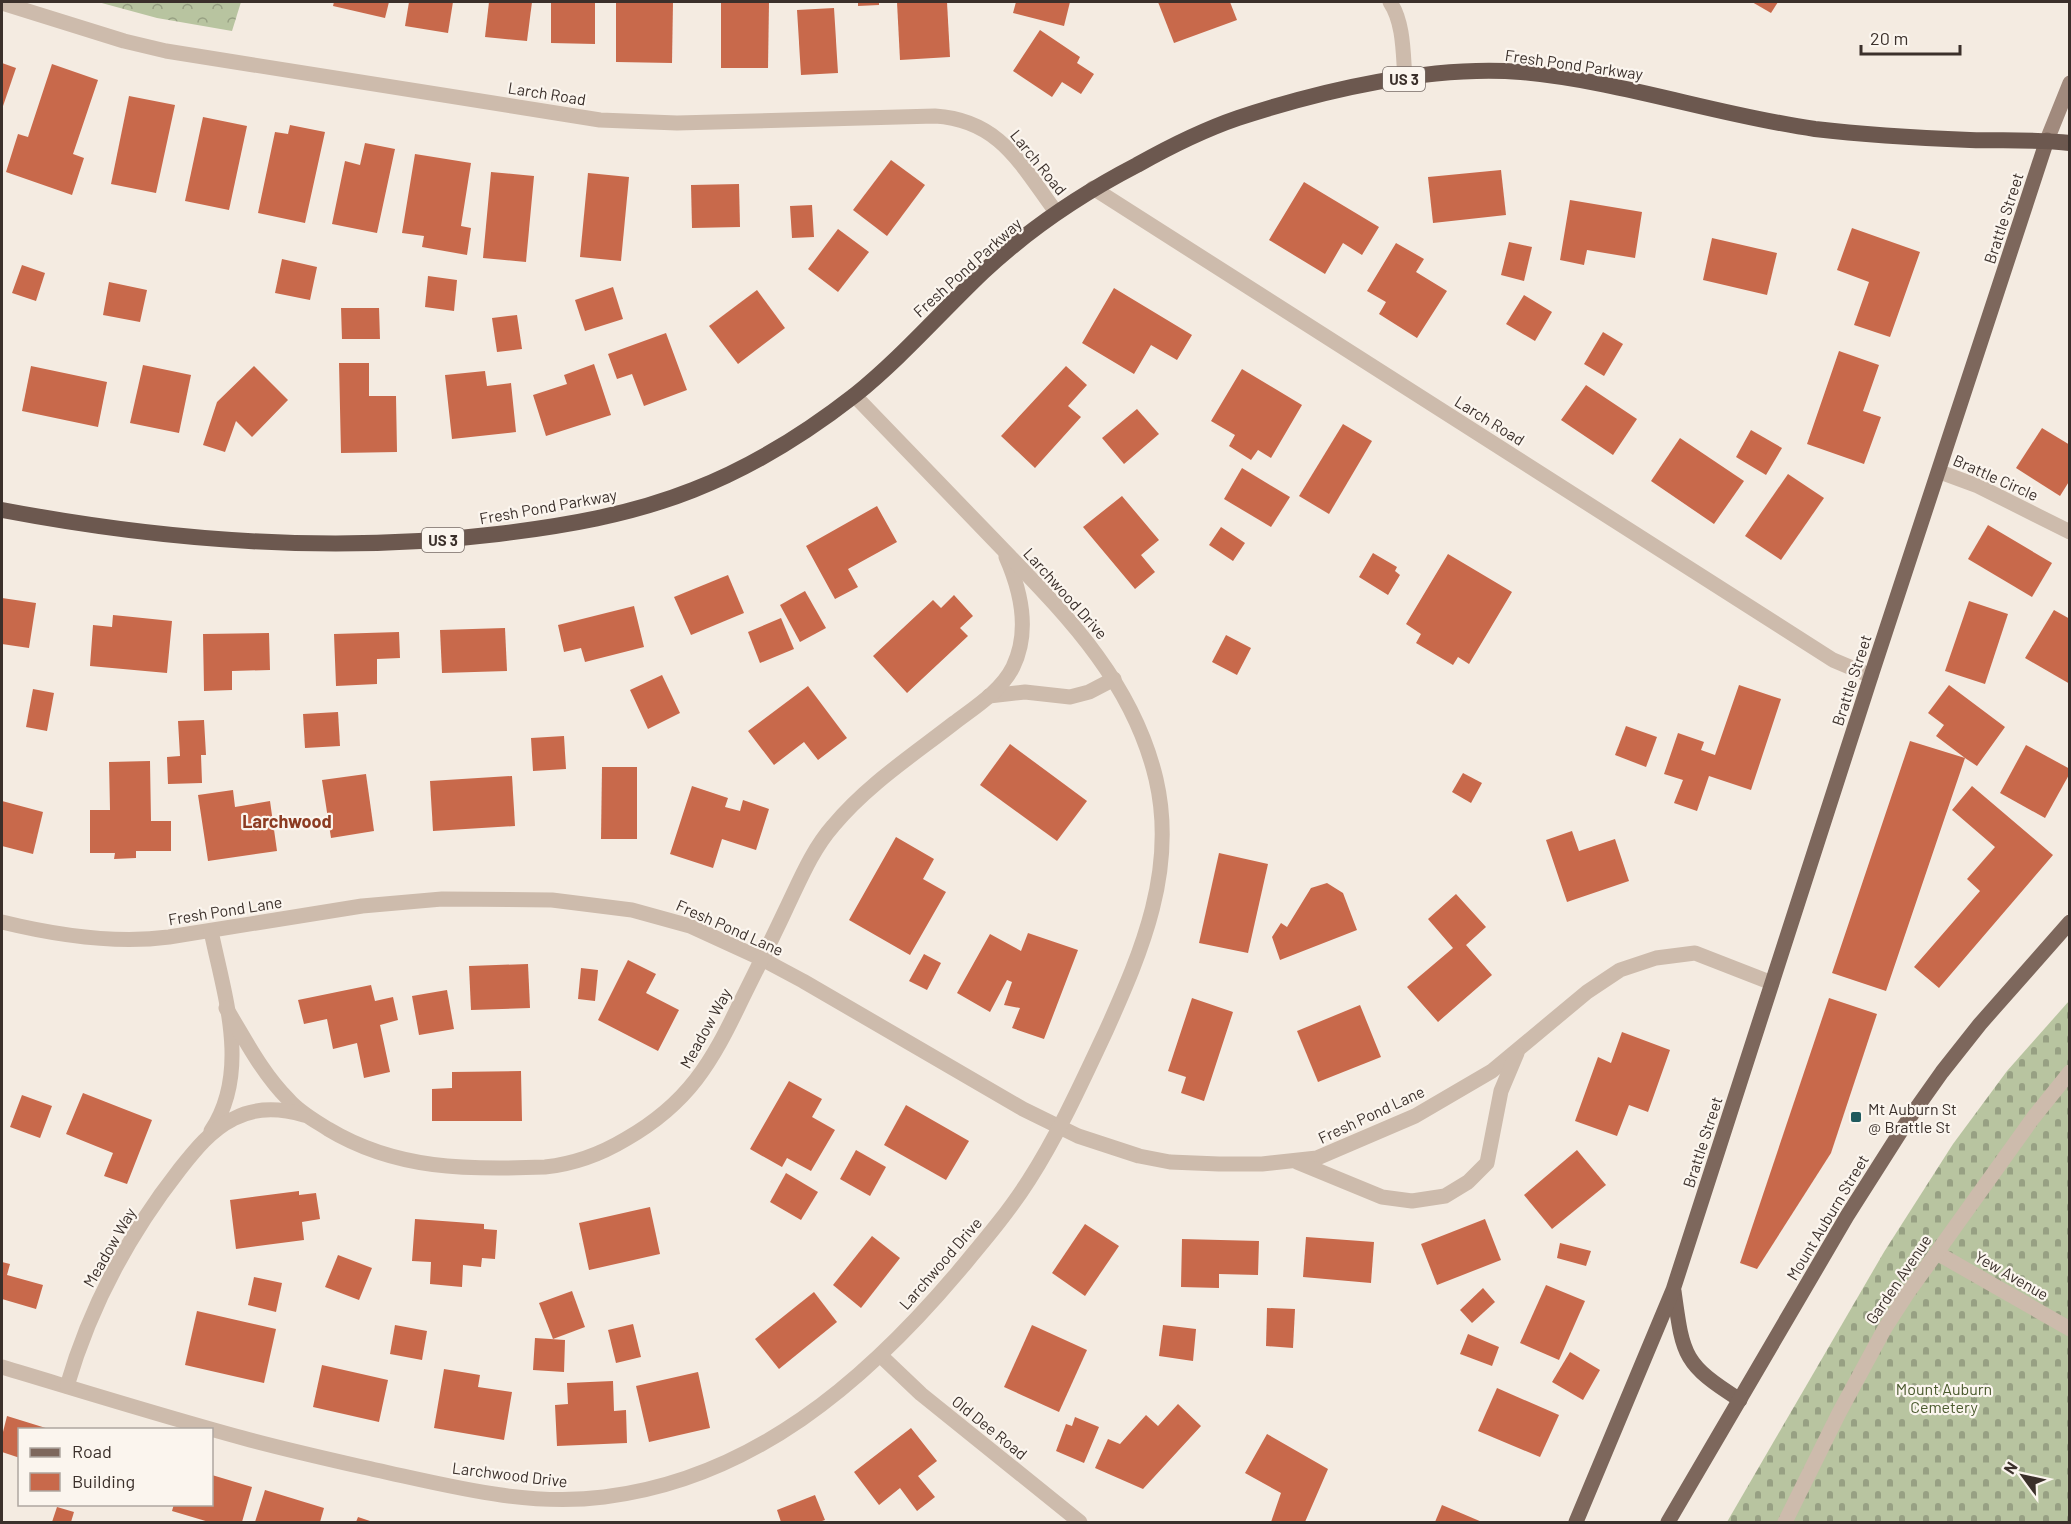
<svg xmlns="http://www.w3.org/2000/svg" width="2071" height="1524" font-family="Barlow,sans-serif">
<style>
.cemetery{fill:url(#cemetery-stones)}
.park{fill:url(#park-crowns)}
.building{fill:#c8694b}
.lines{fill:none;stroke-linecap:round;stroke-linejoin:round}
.service{stroke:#cdbbac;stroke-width:15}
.minor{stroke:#cdbbac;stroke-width:15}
.secondary{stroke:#a18a7d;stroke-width:15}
.primary{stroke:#7d675c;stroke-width:15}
.trunk{stroke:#6c584f;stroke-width:16}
.poi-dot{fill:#1f5a5e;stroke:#fbf5ee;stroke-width:2}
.labels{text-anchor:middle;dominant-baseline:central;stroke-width:4.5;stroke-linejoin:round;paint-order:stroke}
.shield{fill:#fbf5ee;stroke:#756b66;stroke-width:1.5}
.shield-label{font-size:15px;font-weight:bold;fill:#3b302b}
.street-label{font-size:16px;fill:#3b302b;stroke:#fbf5ee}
.poi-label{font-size:16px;fill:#3b302b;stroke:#fbf5ee;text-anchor:start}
.park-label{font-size:16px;fill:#4a5a2e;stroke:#fbf5ee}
.neighbourhood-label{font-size:18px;font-weight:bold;fill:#8c3b22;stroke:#fbf5ee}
</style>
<defs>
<pattern id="cemetery-stones" width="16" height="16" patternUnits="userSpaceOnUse" patternTransform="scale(1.5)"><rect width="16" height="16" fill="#b8c4a0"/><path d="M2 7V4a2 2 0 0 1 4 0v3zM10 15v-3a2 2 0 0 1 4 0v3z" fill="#97a083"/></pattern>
<pattern id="park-crowns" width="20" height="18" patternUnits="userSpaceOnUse" patternTransform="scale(1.5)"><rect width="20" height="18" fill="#b8c4a0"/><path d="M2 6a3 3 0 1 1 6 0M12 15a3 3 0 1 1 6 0" fill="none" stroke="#97a083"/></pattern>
</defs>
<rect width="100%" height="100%" fill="#f4ebe1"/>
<path class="cemetery" d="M2069,1001V1522H1727L1884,1252L1953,1144L2007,1071Z"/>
<path class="park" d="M98,2H241L232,31L157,18Z"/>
<g class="building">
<path d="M334,2H389L385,18L333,6Z"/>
<path d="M409,2H453L448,33L405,26Z"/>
<path d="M489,2H532L527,41L485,37Z"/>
<path d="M551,2H595V44L551,43Z"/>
<path d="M616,2H673L672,63L616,62Z"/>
<path d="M721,2H769L768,68H721Z"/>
<path d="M858,2H879V5L858,6Z"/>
<path d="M897,2H947L950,57L900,60Z"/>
<path d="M1016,2H1070L1064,26L1013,13Z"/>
<path d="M1158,2H1230L1237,20L1174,43Z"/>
<path d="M1752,2H1778L1771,13Z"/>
<path d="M834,8L838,73L801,75L797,10Z"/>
<path d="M1040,30L1080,57L1077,63L1094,74L1081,94L1062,82L1052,97L1013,71Z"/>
<path d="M2,63L16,68L2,109Z"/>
<path d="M52,64L98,80L73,154L84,158L72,195L6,172L18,134L28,137Z"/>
<path d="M129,96L175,105L156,193L111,184Z"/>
<path d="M203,117L247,126L229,210L185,201Z"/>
<path d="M290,125L325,132L305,223L258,213L275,132L288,134Z"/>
<path d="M365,143L395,149L377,233L332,224L345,161L360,165Z"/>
<path d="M415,154L471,163L461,226L471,228L467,255L422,247L424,236L402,233Z"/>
<path d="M891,160L925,185L887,236L853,210Z"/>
<path d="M1501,170L1506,215L1433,223L1428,177Z"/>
<path d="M491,172L534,176L526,262L483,258Z"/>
<path d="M588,173L629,177L621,261L580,257Z"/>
<path d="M1304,182L1379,227L1362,255L1343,243L1325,274L1269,240Z"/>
<path d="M739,184L740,227L692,228L691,185Z"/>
<path d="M1570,200L1642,212L1635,258L1587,250L1584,265L1560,260Z"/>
<path d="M812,205L814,237L792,238L790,206Z"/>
<path d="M1852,228L1920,252L1890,337L1854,325L1869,282L1837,270Z"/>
<path d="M838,229L869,252L838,292L808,269Z"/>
<path d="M1712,238L1777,253L1767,295L1703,280Z"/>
<path d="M1509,242L1532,247L1524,281L1501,275Z"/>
<path d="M1396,243L1424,259L1416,272L1447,291L1417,338L1379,314L1386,302L1367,291Z"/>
<path d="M282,259L317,267L310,300L275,293Z"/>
<path d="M22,265L45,273L36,301L12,293Z"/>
<path d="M428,276L457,280L454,311L425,307Z"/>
<path d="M109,282L147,290L140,322L103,315Z"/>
<path d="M613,287L623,319L585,331L575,300Z"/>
<path d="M1114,288L1192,335L1177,360L1151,345L1134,374L1082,343Z"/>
<path d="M757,290L785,328L738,364L709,326Z"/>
<path d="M1524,295L1552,312L1535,341L1506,324Z"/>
<path d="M341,308H379L380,339H342Z"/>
<path d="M517,315L522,349L497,352L492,318Z"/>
<path d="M1603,332L1623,344L1604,376L1584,364Z"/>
<path d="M666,333L687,390L644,406L632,374L617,379L608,354Z"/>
<path d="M1839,351L1879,365L1863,411L1881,417L1864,464L1807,444Z"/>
<path d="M339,363H369V396H396L397,452L341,453Z"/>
<path d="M594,364L611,415L546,436L533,395L567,384L564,375Z"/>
<path d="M143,365L191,375L179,433L130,423Z"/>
<path d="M31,366L107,382L98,427L22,411Z"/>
<path d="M254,366L288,400L252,437L236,421L225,452L203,445L217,402Z"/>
<path d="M1066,366L1087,385L1068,406L1081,417L1035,468L1001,436Z"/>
<path d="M1242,369L1302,405L1271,458L1258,450L1251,460L1229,446L1235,435L1211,421Z"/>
<path d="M485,371L487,386L511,383L516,432L452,439L445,375Z"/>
<path d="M1586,385L1637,419L1613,455L1561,420Z"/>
<path d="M1137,409L1159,434L1124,464L1102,438Z"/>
<path d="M1343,424L1372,441L1329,514L1299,496Z"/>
<path d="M2042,428L2070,445V480L2060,496L2016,468Z"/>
<path d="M1751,430L1782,448L1766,475L1736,457Z"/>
<path d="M1680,438L1744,481L1714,524L1651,481Z"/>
<path d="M1242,468L1290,497L1271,527L1224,499Z"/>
<path d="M1788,474L1824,498L1781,560L1745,536Z"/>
<path d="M1122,496L1159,540L1141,555L1155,572L1135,589L1083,527Z"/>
<path d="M877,506L897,542L848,569L858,587L835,599L806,546Z"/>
<path d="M1988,525L2052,563L2032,597L1968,559Z"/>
<path d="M1221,527L1245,543L1233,561L1209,545Z"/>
<path d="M1373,553L1397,567L1395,571L1400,575L1388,595L1359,577Z"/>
<path d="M1448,554L1512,592L1469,664L1458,657L1453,665L1416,643L1421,634L1406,624Z"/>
<path d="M728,575L744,613L691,635L674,597Z"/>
<path d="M805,591L826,628L800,642L780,605Z"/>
<path d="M954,595L973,616L960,628L968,636L907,693L873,656L933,600L941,608Z"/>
<path d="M2,598L36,603L29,648L2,644Z"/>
<path d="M1969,601L2008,614L1985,684L1945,671Z"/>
<path d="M634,606L644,647L585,662L581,648L564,652L558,625Z"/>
<path d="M2054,610L2070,619V684L2025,658Z"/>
<path d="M113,615L172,621L167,673L90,666L93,625L112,627Z"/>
<path d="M781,618L794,649L760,663L748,632Z"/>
<path d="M505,628L507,671L442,673L440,630Z"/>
<path d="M399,632L400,658L377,659V684L336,686L334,634Z"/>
<path d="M269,633L270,670L232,671V690L204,691L203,634Z"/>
<path d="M1226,635L1251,648L1237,675L1212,662Z"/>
<path d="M662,675L680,713L648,729L630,690Z"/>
<path d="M1739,685L1781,699L1751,790L1709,776L1697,811L1674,803L1683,780L1664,774L1678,733L1704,742L1701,750L1715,755Z"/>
<path d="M1949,685L2005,727L1977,766L1965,758L1886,991L1832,973L1910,741L1965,758L1936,736L1944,725L1928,713Z"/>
<path d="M808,686L847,738L818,760L804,742L774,765L748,731Z"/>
<path d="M33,689L54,693L47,731L26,727Z"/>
<path d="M338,712L340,746L305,748L303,714Z"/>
<path d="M204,720L206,755H201L202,783L168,784L167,757L180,756L178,721Z"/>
<path d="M1626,726L1657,737L1646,767L1615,755Z"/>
<path d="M564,736L566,769L533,771L531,738Z"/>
<path d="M1010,744L1087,801L1057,841L980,785Z"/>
<path d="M2026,745L2070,769V773L2045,818L2000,793Z"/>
<path d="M150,761L151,821H171V851H136V858L114,859L115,853H90V810H110L109,762Z"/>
<path d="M602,767H637V839H601Z"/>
<path d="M1463,773L1482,783L1471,803L1452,792Z"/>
<path d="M366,774L374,831L331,838L322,780Z"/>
<path d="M512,776L515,826L433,831L430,781Z"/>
<path d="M692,786L728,798L725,807L740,811L743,800L769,809L756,850L722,839L713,868L670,854Z"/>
<path d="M1972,786L2053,855L1939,988L1914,967L1980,891L1967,879L1995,847L1952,810Z"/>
<path d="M233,790L235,807L270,801L277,851L208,861L198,795Z"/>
<path d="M2,801L43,812L33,854L2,846Z"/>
<path d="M1572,831L1579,851L1615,839L1629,881L1567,902L1546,840Z"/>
<path d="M896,837L934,859L923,879L946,892L910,955L849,920Z"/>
<path d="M1219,853L1268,864L1248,953L1199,943Z"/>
<path d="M1327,883L1343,893L1357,930L1280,960L1272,937L1281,923L1287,927L1311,888Z"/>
<path d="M1456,894L1486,927L1466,945L1492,975L1438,1022L1407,987L1453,948L1428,919Z"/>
<path d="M1028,933L1078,950L1044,1039L1012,1028L1020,1008L1004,1005L1012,982L1007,980L990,1012L957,993L990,934L1021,951Z"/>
<path d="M924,954L941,963L927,990L909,981Z"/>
<path d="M628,960L656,974L646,993L679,1010L658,1051L598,1020Z"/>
<path d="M528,964L530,1008L471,1010L469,966Z"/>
<path d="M581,968L598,970L595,1001L578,999Z"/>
<path d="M371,985L375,1001L393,997L398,1020L380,1025L390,1072L364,1078L357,1043L333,1049L327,1019L304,1024L298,1000Z"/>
<path d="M447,990L454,1029L419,1035L412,996Z"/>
<path d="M1192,998L1233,1012L1204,1101L1181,1093L1186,1077L1168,1071Z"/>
<path d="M1829,998L1877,1014L1831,1153L1757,1269L1740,1263Z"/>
<path d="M1360,1005L1381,1057L1318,1082L1297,1031Z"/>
<path d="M1622,1032L1670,1050L1648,1112L1629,1105L1617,1136L1575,1121L1598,1057L1611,1063Z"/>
<path d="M521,1071L522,1121H432V1089L452,1088V1072Z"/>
<path d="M789,1081L822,1099L812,1117L835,1130L811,1171L787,1158L782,1167L750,1149Z"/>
<path d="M83,1093L152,1120L127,1184L104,1176L113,1153L66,1134Z"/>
<path d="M22,1095L52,1106L40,1138L10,1127Z"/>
<path d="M906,1105L969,1141L946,1180L884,1145Z"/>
<path d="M856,1150L886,1167L870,1196L840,1179Z"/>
<path d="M1577,1150L1606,1185L1552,1229L1524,1195Z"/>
<path d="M786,1173L818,1192L801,1220L770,1202Z"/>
<path d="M299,1191V1195L316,1193L320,1219L302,1222L304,1240L236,1249L230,1200Z"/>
<path d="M650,1207L660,1254L589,1270L579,1223Z"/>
<path d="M415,1219L484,1224V1229L497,1230L495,1259L482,1258L481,1267L463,1265L462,1287L430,1284L431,1262L412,1261Z"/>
<path d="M1485,1219L1501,1260L1437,1285L1421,1244Z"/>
<path d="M1085,1224L1119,1246L1085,1296L1052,1273Z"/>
<path d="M872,1236L900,1258L861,1308L833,1285Z"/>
<path d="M1306,1237L1374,1242L1371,1283L1303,1277Z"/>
<path d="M1182,1239L1259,1241L1258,1275L1219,1274V1288L1181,1287Z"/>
<path d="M1560,1243L1591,1251L1586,1266L1557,1258Z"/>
<path d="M338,1255L372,1268L359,1300L325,1287Z"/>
<path d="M2,1262L10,1264L7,1275L43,1285L36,1309L2,1299Z"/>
<path d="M254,1277L282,1283L276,1312L248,1305Z"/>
<path d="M1546,1285L1585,1301L1559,1360L1520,1343Z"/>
<path d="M1483,1288L1495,1302L1472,1323L1460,1310Z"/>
<path d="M572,1291L585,1327L553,1339L539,1303Z"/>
<path d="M814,1292L837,1322L779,1369L755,1339Z"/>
<path d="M1267,1308L1295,1309L1293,1348L1266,1346Z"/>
<path d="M197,1311L276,1329L264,1383L185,1365Z"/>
<path d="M633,1324L641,1357L616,1363L608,1330Z"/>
<path d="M395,1325L427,1331L422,1360L390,1354Z"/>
<path d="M1032,1325L1087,1350L1059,1412L1004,1387Z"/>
<path d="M1163,1325L1196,1329L1193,1361L1159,1356Z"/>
<path d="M1468,1334L1499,1347L1492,1366L1460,1354Z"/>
<path d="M535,1338L565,1340L564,1372L533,1370Z"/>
<path d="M1570,1352L1600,1370L1583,1400L1552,1382Z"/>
<path d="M322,1365L388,1380L379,1422L313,1407Z"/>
<path d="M444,1369L480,1375L478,1387L512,1392L504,1440L434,1428Z"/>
<path d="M698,1372L710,1428L649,1442L636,1386Z"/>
<path d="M613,1381L614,1411L626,1410L627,1443L557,1446L555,1405L568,1404L567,1383Z"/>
<path d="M1497,1388L1559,1415L1540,1457L1478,1431Z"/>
<path d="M1178,1404L1201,1426L1143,1489L1095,1468L1108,1439L1120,1444L1146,1415L1158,1426Z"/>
<path d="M7,1416L49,1429V1430H20V1458L2,1452V1436Z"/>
<path d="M1075,1417L1099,1427L1084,1463L1056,1451L1066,1424L1072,1426Z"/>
<path d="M911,1428L937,1461L918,1476L935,1497L917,1511L900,1488L879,1505L854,1472Z"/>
<path d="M1267,1434L1328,1469L1305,1522H1271L1281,1493L1245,1473Z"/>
<path d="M212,1475L252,1487L242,1522H209L172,1511L174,1504H212Z"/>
<path d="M265,1490L324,1508L320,1522H255Z"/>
<path d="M815,1495L825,1520L819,1522H781L777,1510Z"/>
<path d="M1442,1505L1482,1522H1435Z"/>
<path d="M57,1507L74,1512L71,1522H52Z"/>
<path d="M358,1517L373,1522H356Z"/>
</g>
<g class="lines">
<g class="service">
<path d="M1937,1253L2070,1329"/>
<path d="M1785,1522L1839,1413L1885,1328L1907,1294L2033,1118L2070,1072"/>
</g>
<g class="minor">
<path d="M1390,2C1404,23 1403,54 1405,79"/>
<path d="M2,3L124,41L166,51L600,120L677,123L935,116C1000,120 1021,165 1056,212"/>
<path d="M1093,188L1833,660L1871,676"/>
<path d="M1940,472L1978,486L2070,532"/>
<path d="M989,696L1025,692L1070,697L1089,692L1114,679"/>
<path d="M2,922C55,935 115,944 169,937L362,906L442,899L552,900L632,910L690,926L762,959L803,981L1023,1109L1078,1136L1139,1156L1170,1162L1219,1164H1262L1317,1158L1415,1116L1492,1071L1587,992L1620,970L1656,958L1695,953L1772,983"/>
<path d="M211,931C224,995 251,1071 211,1131"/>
<path d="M226,1008C245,1039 262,1073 288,1099C299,1112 314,1120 328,1129C396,1170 468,1170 545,1167C574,1164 601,1154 626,1139C689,1103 712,1062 742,999C757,969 772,939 786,909C800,880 812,850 833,826C867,785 913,755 954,723C975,707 1001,691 1013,667C1030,632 1021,591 1006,557"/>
<path d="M1297,1162L1382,1197L1412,1201L1445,1196L1468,1182L1487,1163L1501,1091L1517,1053"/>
<path d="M881,1356L921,1394L1080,1522"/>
<path d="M2,1367C82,1391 162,1416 243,1438C287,1450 332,1460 376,1470C450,1486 527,1507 604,1497C752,1479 865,1382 958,1272C983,1242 1008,1213 1029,1180C1059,1133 1082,1082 1106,1031C1142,951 1177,869 1156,779C1132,678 1062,611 993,539C947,491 900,443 854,395"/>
<path d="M67,1386C90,1307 129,1234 180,1169C195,1150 211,1130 233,1119C255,1107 280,1108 304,1115"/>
</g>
<path class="secondary" d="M2047,140L2070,83"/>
<g class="primary">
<path d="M1674,1291C1683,1356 1683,1364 1740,1400"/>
<path d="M1576,1522L1673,1290L1871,676L2047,140"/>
<path d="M1668,1522L1847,1216L1908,1120L1942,1072L1980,1024L2070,922"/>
</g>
<path class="trunk" d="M2,510C165,541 333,554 498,534C564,526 630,515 693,490C752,467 805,434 855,395C901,358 940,313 983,272C1029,229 1081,194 1137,165C1169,147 1203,130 1238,118C1323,90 1431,65 1521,72C1621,81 1716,115 1815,129C1866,135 1918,138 1970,140C2003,141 2036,139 2070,143"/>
</g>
<rect class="poi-dot" x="1850" y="1111" width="12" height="12" rx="3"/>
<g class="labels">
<g class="shield">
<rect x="1383" y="67" width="42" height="24" rx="4.5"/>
<rect x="422" y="528" width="42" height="24" rx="4.5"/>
</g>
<g class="shield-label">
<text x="1404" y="79">US 3</text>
<text x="443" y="540">US 3</text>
</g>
<g class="street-label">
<text transform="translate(1574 64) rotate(8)">Fresh Pond Parkway</text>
<text transform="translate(547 93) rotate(9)">Larch Road</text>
<text transform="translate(1039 162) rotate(51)">Larch Road</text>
<text transform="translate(2003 218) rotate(-72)">Brattle Street</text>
<text transform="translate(967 267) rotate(-42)">Fresh Pond Parkway</text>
<text transform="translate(1490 420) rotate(32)">Larch Road</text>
<text transform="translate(1996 477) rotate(24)">Brattle Circle</text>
<text transform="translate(548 506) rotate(-10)">Fresh Pond Parkway</text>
<text transform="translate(1066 593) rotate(48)">Larchwood Drive</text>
<text transform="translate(1851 680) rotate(-72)">Brattle Street</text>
<text transform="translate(225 910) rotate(-9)">Fresh Pond Lane</text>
<text transform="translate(730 927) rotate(24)">Fresh Pond Lane</text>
<text transform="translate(705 1028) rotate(-61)">Meadow Way</text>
<text transform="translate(1371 1114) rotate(-25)">Fresh Pond Lane</text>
<text transform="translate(1702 1142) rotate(-72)">Brattle Street</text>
<text transform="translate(1827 1217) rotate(-59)">Mount Auburn Street</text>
<text transform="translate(109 1247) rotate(-60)">Meadow Way</text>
<text transform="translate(940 1263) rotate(-49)">Larchwood Drive</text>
<text transform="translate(2012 1275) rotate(30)">Yew Avenue</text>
<text transform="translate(1898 1279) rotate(-56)">Garden Avenue</text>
<text transform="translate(990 1427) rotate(39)">Old Dee Road</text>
<text transform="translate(510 1474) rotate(7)">Larchwood Drive</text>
</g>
<g class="poi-label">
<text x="1868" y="1108">Mt Auburn St<tspan x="1868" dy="18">@ Brattle St</tspan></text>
</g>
<g class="park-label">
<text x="1944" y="1388">Mount Auburn<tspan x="1944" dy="18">Cemetery</tspan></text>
</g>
<g class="neighbourhood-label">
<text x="287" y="821">Larchwood</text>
</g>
</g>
<rect width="2071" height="1524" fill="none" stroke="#3b302b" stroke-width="6"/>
<rect x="18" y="1428" width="195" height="78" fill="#fbf5ee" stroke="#aea6a0" stroke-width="1.5"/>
<rect x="30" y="1448" width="30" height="9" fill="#7d675c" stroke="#aea6a0" stroke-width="1.5"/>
<text x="72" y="1458" font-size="18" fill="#3b302b">Road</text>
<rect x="30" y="1473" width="30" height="18" fill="#c8694b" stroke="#aea6a0" stroke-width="1.5"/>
<text x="72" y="1488" font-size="18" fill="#3b302b">Building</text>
<g transform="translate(2023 1476) rotate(303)" stroke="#fbf5ee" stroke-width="4.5" paint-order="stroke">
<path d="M0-4.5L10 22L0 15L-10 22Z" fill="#3b302b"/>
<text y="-9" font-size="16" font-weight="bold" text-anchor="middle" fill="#3b302b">N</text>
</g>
<path d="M1861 45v9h99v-9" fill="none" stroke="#3b302b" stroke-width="3"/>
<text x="1870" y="45" font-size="18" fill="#3b302b" stroke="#fbf5ee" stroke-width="4.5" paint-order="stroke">20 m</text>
</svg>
